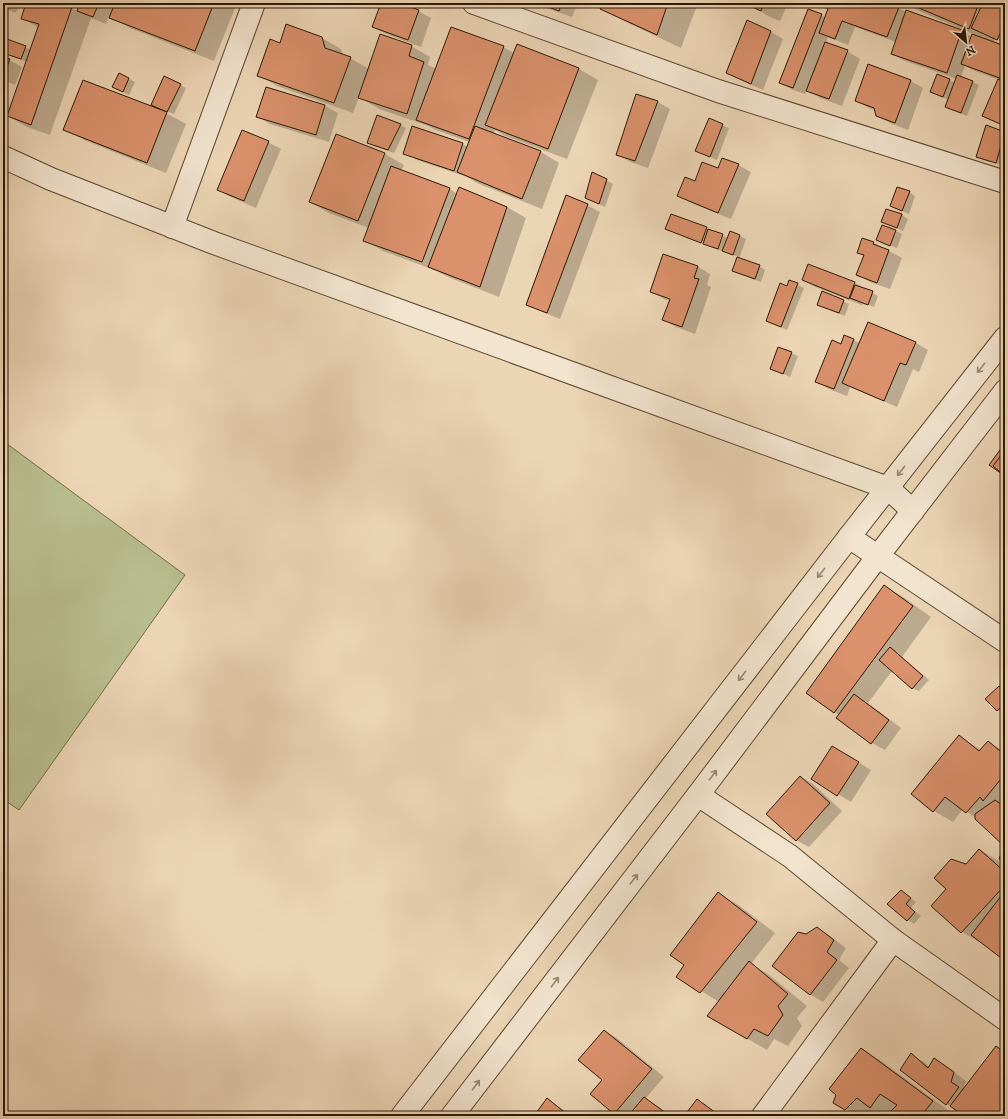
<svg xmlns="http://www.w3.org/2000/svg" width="1008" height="1119" font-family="'IM FELL DW Pica',serif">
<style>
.green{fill:#b8bd8d;stroke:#726a48}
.shadow{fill:#0003}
.building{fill:#da916c;stroke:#2b1803}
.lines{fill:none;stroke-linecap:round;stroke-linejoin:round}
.street-casing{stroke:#5b4730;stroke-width:24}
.street{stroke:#f3e4cf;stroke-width:22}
.oneway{stroke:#998873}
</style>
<rect width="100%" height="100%" fill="#ecd5b5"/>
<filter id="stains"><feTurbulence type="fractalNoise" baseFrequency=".005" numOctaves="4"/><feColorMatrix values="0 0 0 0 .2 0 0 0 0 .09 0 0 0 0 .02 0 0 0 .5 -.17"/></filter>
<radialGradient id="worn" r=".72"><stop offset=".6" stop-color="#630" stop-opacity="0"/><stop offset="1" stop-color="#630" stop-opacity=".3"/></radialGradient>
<path class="green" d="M3,441L185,575L19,810L3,799Z"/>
<g class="shadow">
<path d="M3,3H20L16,13L3,8Z"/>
<path d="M27,3H58L71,8L78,11L80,5L76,3H237L214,61L130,28L109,16L106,24L91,18L50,135L27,127L8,116L27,62L3,53V39L25,47L31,50L39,28L22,18Z"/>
<path d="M382,3H396L418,11L431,18L421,47L386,34L373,27Z"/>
<path d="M536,3H578L572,17L540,6Z"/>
<path d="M603,3H698L681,48L626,22L601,8Z"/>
<path d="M754,3H788L780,21L772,18L753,7Z"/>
<path d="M810,3H886L898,8L906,12L962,31L972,37L973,34L917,10L905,3H1005V44L995,39L994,43L1005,47V127L984,116L999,80L975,71L965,66L961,77L979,85L967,116L952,110L946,107L949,100L937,95V75L955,83L957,79L905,61L892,54L896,42L855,27L848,45L828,37L826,43L847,51L860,59L842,106L820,98L807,90L805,94L793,90L780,83L821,15L826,18L829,10Z"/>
<path d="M3,28L6,29L3,39Z"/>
<path d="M771,32L783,39L763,90L740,80L727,72Z"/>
<path d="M322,38L341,49L343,55L350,58L369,69L411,46L430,57L428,65L436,69L503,47L514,53L517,45L579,69L598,80L567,159L505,136L495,130L494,135L541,152L559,163L542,209L477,183L467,177L417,160L404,153L412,127L463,144L468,147L469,142L436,130L426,125L379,109L359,97L353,113L277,86L258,75L280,44Z"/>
<path d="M3,57L22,67L15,85L3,80Z"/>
<path d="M869,66L911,81L923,88L908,130L890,123L877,116L876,110L868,108L856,100Z"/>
<path d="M119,74L135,82L129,95L119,90Z"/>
<path d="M180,85L186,88L174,114L159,108Z"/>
<path d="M267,88L325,106L338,113L329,142L270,124L258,117Z"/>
<path d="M637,96L658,102L670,109L648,168L630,162L618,154Z"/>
<path d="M166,113L186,124L166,173L84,140L65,129Z"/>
<path d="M709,120L729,128L717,160L703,154Z"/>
<path d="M400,125L406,128L394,153L374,146L368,142Z"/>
<path d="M986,127L1005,133V155L1002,165L983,160L977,156Z"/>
<path d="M268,142L281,149L256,208L231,197L218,190Z"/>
<path d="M385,154L404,165L401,171L450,189L457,194L507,207L526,218L499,297L448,277L437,271L383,251L364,240L369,228L329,213L310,202Z"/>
<path d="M738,165L751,172L731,219L691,203L678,196L695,182L719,169Z"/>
<path d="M593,173L613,184L605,207L592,201Z"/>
<path d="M909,192L915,196L909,214L891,206Z"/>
<path d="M587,205L600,212L560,319L540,311L527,304Z"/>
<path d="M887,210L902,215L908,219L903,231L883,222Z"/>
<path d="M882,226L896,231L902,234L897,248L877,240Z"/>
<path d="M706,228L728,238L730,232L740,236L746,239L739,259L759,266L765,270L761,282L739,274L733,270L738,257L724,251V252L673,232L666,229Z"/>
<path d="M874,243L902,258L890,289L870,282L858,275L865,256L858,252Z"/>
<path d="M808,265L855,283L878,296L874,307L863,303L862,305L815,287L803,280Z"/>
<path d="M697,266L710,274L707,285L711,287L695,334L676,327L664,320L670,301L664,299L651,291Z"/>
<path d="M790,281L804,288L787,330L767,321L787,287Z"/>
<path d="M843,301L849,304L845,316L824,308L818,304Z"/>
<path d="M845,336L860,343H916L928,350L919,372L913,369L897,407L850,387L847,396L829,389L816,381L841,345Z"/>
<path d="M791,353L798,356L790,377L772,368Z"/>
<path d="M884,586L903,597L931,617L902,657L929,680L919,691L912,688L892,671L868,703L901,728L885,750L872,743L839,715L807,693Z"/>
<path d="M999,687L1005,690V712L1004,714L998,710Z"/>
<path d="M959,736L981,750L988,742L1005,752V862V845L976,818L963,809L953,822L934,811Z"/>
<path d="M845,754L871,770L851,802L812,778Z"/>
<path d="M801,777L813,784L842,811L809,847L796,840Z"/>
<path d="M980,850L999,861L1005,867V960L982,942L981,943L962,932L932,906Z"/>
<path d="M901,891L916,902L911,908L921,916L914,924L908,920Z"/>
<path d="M718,893L737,904L775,933L751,964L768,974L807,1006L797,1018L802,1026L788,1046L774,1039L767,1050L708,1016L719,1002L678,977L686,964Z"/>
<path d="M817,928L830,936L846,948L839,960L849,968L823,1002L810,994L806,935Z"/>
<path d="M604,1031L617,1038L664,1077L645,1099L657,1106L671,1116H620L615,1113L604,1080Z"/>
<path d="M996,1047L1005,1052V1116H966L947,1104L901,1070L911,1055L924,1062L930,1067L934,1059L947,1067L966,1081L963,1090Z"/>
<path d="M861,1049L880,1060L952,1113L949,1116H886L875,1110L869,1116H858L846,1109Z"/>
<path d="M547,1100L566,1111L573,1116H535Z"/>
<path d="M697,1100L710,1108L721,1116H685Z"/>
</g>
<g class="building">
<path d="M26,3H61L72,7L31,125L7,116L39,24L21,19Z"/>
<path d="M80,3H99L93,17L77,11Z"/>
<path d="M115,3H214L195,51L109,18Z"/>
<path d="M381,3H399L419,10L408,40L372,27Z"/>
<path d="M538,3H562L559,11Z"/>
<path d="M602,3H668L657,35L600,9Z"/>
<path d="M753,3H764L761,11L752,7Z"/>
<path d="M830,3H888L899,7L887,37L842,21L835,39L819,33Z"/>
<path d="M907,3H979L969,29Z"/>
<path d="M983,3H1005V23L997,40L971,28Z"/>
<path d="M808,9L822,14L793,88L779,83Z"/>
<path d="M906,10L962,30L947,73L891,54Z"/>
<path d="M747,20L771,31L751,84L726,73Z"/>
<path d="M286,24L322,37L325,48L351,57L334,103L257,76L270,39L280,43Z"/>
<path d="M451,27L504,46L469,139L416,120Z"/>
<path d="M380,34L412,45L409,56L424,62L407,114L358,98Z"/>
<path d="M972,34L1005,46V80L961,64Z"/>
<path d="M4,38L26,46L21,59L3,53Z"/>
<path d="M825,42L848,50L829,99L806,91Z"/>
<path d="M517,44L579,68L548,149L485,125Z"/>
<path d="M3,56L10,59L3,77Z"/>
<path d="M868,64L911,80L895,123L876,116L874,108L855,101Z"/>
<path d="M119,73L129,78L123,92L112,87Z"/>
<path d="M937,74L950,79L943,97L930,92Z"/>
<path d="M957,75L973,81L961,113L945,107Z"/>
<path d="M164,76L181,84L167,112L151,105Z"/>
<path d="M998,79L1005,82V126L982,116Z"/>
<path d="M83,80L167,112L147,163L63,130Z"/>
<path d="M266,87L325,105L316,135L256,117Z"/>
<path d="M636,94L658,101L635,161L616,155Z"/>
<path d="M377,115L401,124L388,150L367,143Z"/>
<path d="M709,118L723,124L710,157L695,151Z"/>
<path d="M986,125L1005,132L996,163L976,157Z"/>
<path d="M412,126L463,143L454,171L403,154Z"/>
<path d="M475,126L541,151L522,199L457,172Z"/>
<path d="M242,130L269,141L244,201L217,190Z"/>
<path d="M336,134L385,153L358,221L309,202Z"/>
<path d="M722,158L739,164L718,213L677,196L685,177L695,181L702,162L718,168Z"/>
<path d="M391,166L450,188L422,262L363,241Z"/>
<path d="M592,172L607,179L599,204L585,198Z"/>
<path d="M459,187L507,207L480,287L428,267Z"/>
<path d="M897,187L910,191L902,211L890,206Z"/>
<path d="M566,195L588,204L547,313L526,305Z"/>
<path d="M886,209L902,214L897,228L881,222Z"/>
<path d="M671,214L707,227L701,243L665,229Z"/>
<path d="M882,225L896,230L890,246L876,240Z"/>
<path d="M708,229L723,234L718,249L703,244Z"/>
<path d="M730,231L740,235L733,255L722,251Z"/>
<path d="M862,238L874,242L873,244L889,250L877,283L856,275L864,255L857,253Z"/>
<path d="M663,254L698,266L694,278L699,279L682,327L662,320L670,299L650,292Z"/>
<path d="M737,257L760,265L755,279L732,271Z"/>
<path d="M808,264L855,282L849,299L802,280Z"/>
<path d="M789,280L798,283L781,327L766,321L780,283L787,286Z"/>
<path d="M855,285L873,291L868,305L850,298Z"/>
<path d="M822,291L844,300L839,313L817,305Z"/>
<path d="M868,322L916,342L906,365L900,363L884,401L842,383Z"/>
<path d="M844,335L854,339L834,389L815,382L832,340L841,344Z"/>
<path d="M778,347L792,352L783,374L770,369Z"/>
<path d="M1005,443V476L989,465Z"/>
<path d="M1005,450V476L993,466Z"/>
<path d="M884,585L913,606L834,713L806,693Z"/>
<path d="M890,647L923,676L912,689L879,660Z"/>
<path d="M999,686L1005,692V703L997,711L985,699Z"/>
<path d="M854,694L889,720L871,744L836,718Z"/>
<path d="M959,735L979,751L988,741L1005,755V774L983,801L980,797L966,813L945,797L933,812L911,794Z"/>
<path d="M832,746L859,762L837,796L811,779Z"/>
<path d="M800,776L830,803L796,841L766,814Z"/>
<path d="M995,800L1005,807V863L999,859L1004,846L975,819V814Z"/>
<path d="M979,849L1005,872V885L961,933L931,906L946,889L934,878L951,859L966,864Z"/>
<path d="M901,890L911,898L906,904L915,912L907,921L887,904Z"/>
<path d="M1005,891V961L971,935Z"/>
<path d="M718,892L757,922L700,993L676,977L684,965L670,955Z"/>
<path d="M817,927L834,940L827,952L837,960L810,995L772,966L798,932L806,934Z"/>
<path d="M749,961L788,994L778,1006L783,1015L768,1036L754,1029L747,1039L707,1016Z"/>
<path d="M604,1030L652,1069L614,1114L590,1094L602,1080L578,1060Z"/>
<path d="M996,1046L1005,1053V1116H964L950,1106Z"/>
<path d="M861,1048L933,1101L921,1116H918L915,1111L912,1116H886L897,1105L880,1094L870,1108L857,1098L845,1110L833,1103L836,1095L829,1089Z"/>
<path d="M911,1053L928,1068L934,1058L954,1072L951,1082L959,1087L946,1105L900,1070Z"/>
<path d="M644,1097L670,1116H628Z"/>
<path d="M547,1098L569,1116H534Z"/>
<path d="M697,1099L720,1116H684Z"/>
</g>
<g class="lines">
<g class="street-casing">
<g id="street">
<path d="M474,3L718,91L1005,182"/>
<path d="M3,157L51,179L214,243L888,488L913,511"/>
<path d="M172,227L254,3"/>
<path d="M849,537L1005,641"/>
<path d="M698,795L790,856L893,940L1005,1019"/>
<path d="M402,1116L849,537L1005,338"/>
<path d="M452,1116L698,795L878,556L1005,391"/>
<path d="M763,1116L893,940"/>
</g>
</g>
<use href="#street" class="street"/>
</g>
<defs><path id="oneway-shaft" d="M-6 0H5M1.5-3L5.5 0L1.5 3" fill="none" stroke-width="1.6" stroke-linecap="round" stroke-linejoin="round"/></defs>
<g class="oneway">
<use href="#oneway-shaft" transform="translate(981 368) rotate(128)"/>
<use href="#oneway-shaft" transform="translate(901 471) rotate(128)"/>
<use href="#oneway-shaft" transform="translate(821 573) rotate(128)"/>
<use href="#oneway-shaft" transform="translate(742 676) rotate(128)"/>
<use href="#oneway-shaft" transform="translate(713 775) rotate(-53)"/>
<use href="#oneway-shaft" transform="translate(634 879) rotate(-53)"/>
<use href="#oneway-shaft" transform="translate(555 982) rotate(-53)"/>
<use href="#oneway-shaft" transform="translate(476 1085) rotate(-53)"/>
</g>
<rect width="1008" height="1119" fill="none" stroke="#ecd5b5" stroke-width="16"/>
<rect x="4" y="4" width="1000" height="1111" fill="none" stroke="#2b1803" stroke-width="2"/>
<rect x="8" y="8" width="992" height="1103" fill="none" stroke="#2b1803"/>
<g transform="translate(966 42) rotate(152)" stroke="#f3e4cf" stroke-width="3" paint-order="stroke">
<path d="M0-3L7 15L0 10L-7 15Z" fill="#2b1803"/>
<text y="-6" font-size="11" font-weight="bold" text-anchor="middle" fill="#2b1803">N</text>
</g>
<rect width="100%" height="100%" filter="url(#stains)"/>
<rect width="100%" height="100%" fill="url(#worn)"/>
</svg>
